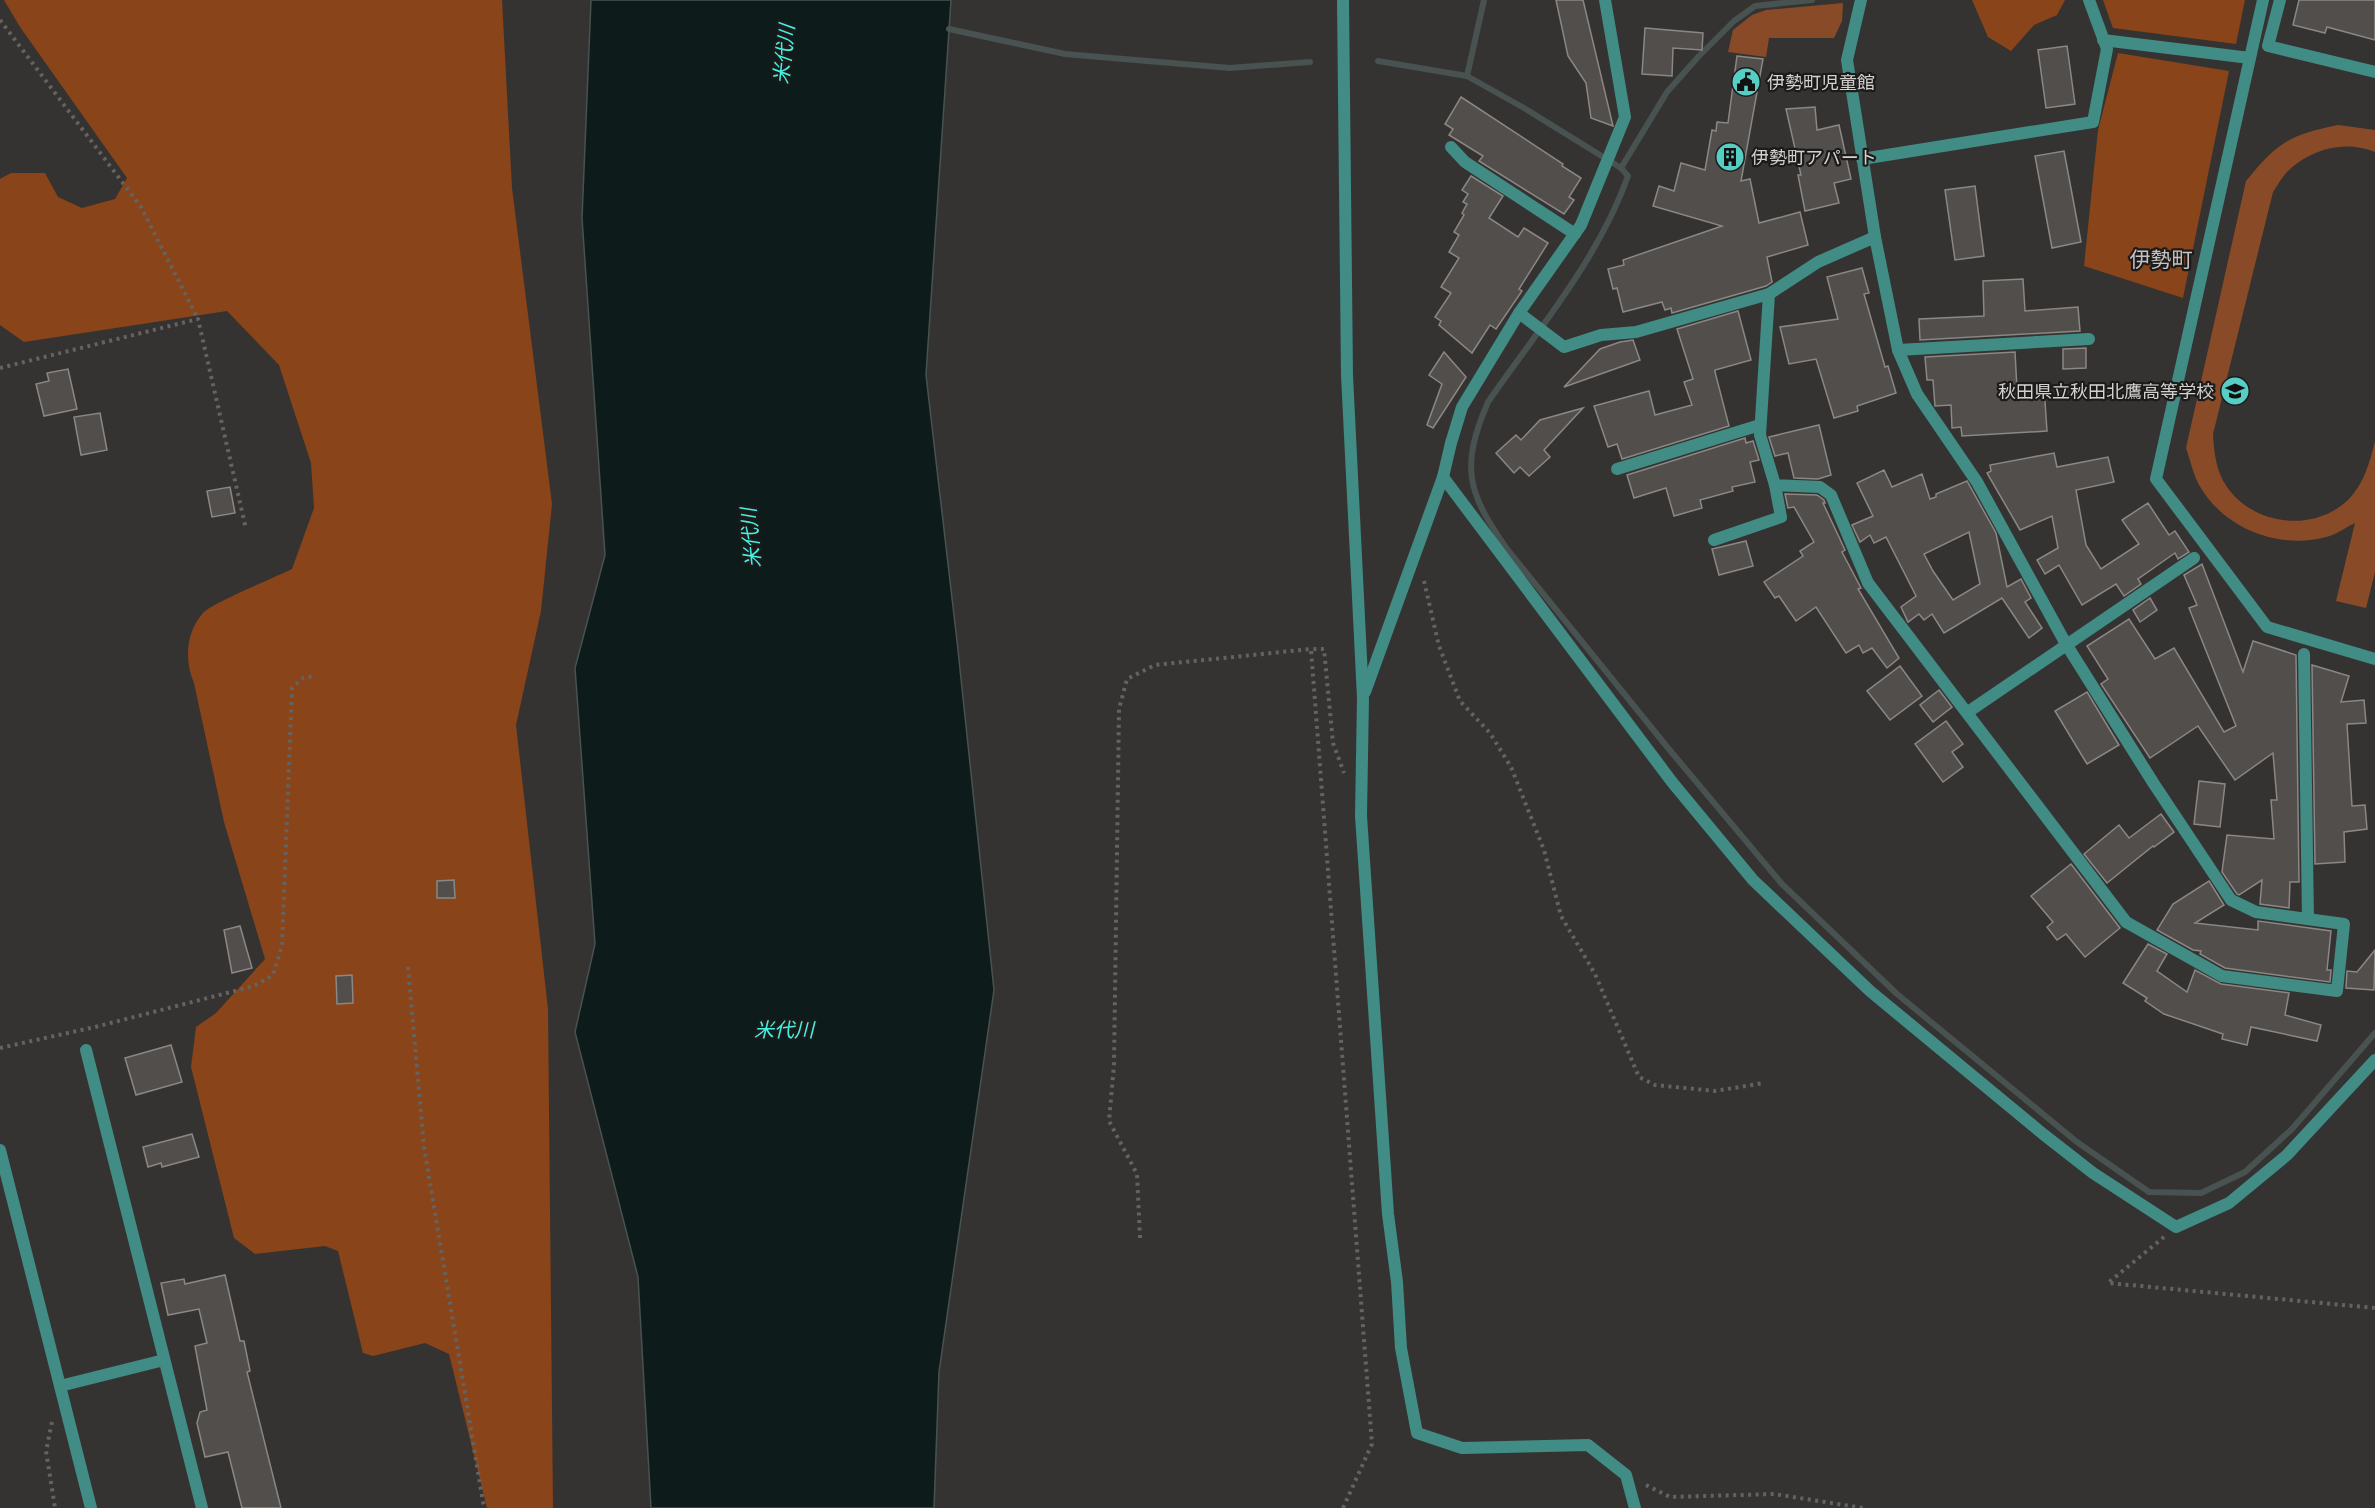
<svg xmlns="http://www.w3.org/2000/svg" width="2375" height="1508" font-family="'Exo 2','Noto Sans JP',sans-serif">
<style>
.green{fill:#894b27}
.forest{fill:#894419}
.water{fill:#0d1c1b;stroke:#485251;stroke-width:1.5}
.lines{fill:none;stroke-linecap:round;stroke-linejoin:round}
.stream{stroke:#485251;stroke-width:6}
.building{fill:#514e4c;stroke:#8a8785;stroke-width:1.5;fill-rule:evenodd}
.path{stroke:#656361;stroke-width:4;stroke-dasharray:3 4.5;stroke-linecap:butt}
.service{stroke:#418c85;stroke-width:12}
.minor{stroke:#418c85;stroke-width:12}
.tertiary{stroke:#418c85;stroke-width:12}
.labels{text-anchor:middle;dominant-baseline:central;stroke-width:4.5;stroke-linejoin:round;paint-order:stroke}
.poi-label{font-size:18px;fill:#d3d1d0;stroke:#1c1b1a;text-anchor:start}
.water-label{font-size:20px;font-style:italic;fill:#44f2e4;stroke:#1c1b1a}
.quarter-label{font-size:21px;fill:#c5c1c0;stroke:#1c1b1a}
</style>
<rect width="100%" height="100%" fill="#353331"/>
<g class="green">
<path d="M1843,3L1842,21L1834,38H1769L1766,57L1728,52L1733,30L1752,15L1766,10Z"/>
<path d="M2338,125L2375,130V152C2347,140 2313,148 2290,169C2283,175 2278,185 2273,192L2213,434C2214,453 2216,471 2227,487C2254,526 2315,533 2349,499C2364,483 2370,462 2375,441V572L2366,608L2336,601L2355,523C2346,527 2336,535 2326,537C2278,550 2222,528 2198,483C2193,473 2190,459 2186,448L2246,181C2278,142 2289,135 2338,125Z"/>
</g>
<g class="forest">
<path d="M4,0H502L512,188L552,504L541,611L516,725L548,1009L553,1508H487L449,1354L425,1343L373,1356L363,1353L338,1251L325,1246L255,1254L234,1238L191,1067L196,1027L216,1013L265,959L224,822L194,683C184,660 186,632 203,613C212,603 276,577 292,569L314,508L311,463L279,365L227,311L24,342L0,325V179L11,173H45L58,197L82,208L115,199L127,178L20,27Z"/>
<path d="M1972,0H2065L2057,15L2034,25L2011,51L1988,37Z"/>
<path d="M2103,0H2245L2236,44L2113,28Z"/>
<path d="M2118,53L2229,71L2183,298L2084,266L2098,130Z"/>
</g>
<path class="water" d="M591,0H951L926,375L957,641L994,990L939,1372L934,1508H651L638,1277L575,1032L595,944L575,668L605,555L582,218Z"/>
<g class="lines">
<g class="stream">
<path d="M949,29L1065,54L1230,68L1310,62"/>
<path d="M1378,61L1467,76L1524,108L1621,168L1628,176C1599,258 1538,330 1488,402C1460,467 1467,492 1507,549L1668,748L1782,884L1897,994L2077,1142L2149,1192L2201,1193L2245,1172L2292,1129L2375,1033"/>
<path d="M1467,76L1484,0"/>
<path d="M1621,168L1667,92L1699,56L1734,21L1755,6L1812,0"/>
</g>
</g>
<g class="building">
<path d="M1556,0H1583L1613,126L1591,118L1586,83L1568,56Z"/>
<path d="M2299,0H2375V40L2327,27L2325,33L2293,25Z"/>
<path d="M1645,28L1703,33L1702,50L1673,48L1672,76L1642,74Z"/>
<path d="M2067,46L2075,104L2046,108L2038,50Z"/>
<path d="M1737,56L1763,59L1741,181L1750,179L1759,223L1800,212L1808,245L1767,257L1772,282L1766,286L1672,313L1671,308L1665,310L1662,302L1623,312L1617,288L1613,289L1608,269L1624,265L1623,260L1722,226L1653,206L1659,186L1674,191L1681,163L1705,170L1712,130L1716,131L1717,122L1728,123Z"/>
<path d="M1461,97L1563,164L1562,166L1581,178L1569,197L1574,200L1564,214L1479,161L1483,156L1449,135L1453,129L1445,124Z"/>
<path d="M1815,107L1817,130L1839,125L1851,179L1834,183L1839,203L1805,211L1798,175H1801L1786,109Z"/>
<path d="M2064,151L2081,242L2052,248L2035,156Z"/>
<path d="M1471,176L1503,196L1489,218L1518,237L1524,228L1548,243L1519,289L1522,291L1496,329L1490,325L1472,353L1439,325L1441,321L1435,317L1451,293L1441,287L1459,258L1449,252L1459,235L1454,232L1464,215L1462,213L1467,204L1463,202L1468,194L1462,190Z"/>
<path d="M1975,186L1984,256L1955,260L1945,190Z"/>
<path d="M1862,268L1869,293L1864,294L1885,367L1888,366L1896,393L1857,406L1858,411L1834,418L1816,359L1789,364L1780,327L1838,319L1827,277Z"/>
<path d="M2023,279L2025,311L2078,307L2080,331L1920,340L1919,319L1984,316L1983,281Z"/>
<path d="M1738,311L1751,360L1715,370V372L1729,426L1622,459L1617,444L1608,447L1594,406L1649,391L1655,415L1692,405L1684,382L1693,379L1677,329Z"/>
<path d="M1633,340L1640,360L1564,387L1600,349L1620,342Z"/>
<path d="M2086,348V368L2063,369V349Z"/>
<path d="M1444,352L1466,377L1433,428L1427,425L1442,384L1429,375Z"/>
<path d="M2015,352L2017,389L2044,387L2047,431L1962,436L1961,427L1952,428L1951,405L1935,406L1933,380H1927L1925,357Z"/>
<path d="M68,369L77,409L44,416L36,384L49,381L47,373Z"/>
<path d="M1583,408L1544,450L1550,457L1529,476L1520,467L1514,473L1496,453L1516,435L1521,440L1540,420Z"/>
<path d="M100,413L107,450L81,455L74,417Z"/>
<path d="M1819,425L1831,475L1818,479L1794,478L1788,453L1775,456L1769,437Z"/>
<path d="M1745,438L1746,443L1753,441L1759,460L1750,462L1755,482L1732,487L1733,491L1700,500L1702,508L1674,516L1666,488L1634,498L1627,475Z"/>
<path d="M2054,453L2057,467L2108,457L2114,482L2076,490L2086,545L2101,569L2139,544L2122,520L2148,503L2169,535L2175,531L2189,552L2178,559L2175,553L2138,579L2141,584L2124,596L2116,584L2082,605L2059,565L2045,574L2037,560L2058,548L2052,516L2020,530L1987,473L1991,471L1990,465Z"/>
<path d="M1884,470L1892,487L1922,474L1930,499L1936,497V494L1967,481L1996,533L2007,587L2021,579L2031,598L2025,602L2042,628L2029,638L2002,598L1944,633L1932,614L1924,620L1919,614L1908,622L1901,607L1916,596L1886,537L1874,543L1870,535L1860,542L1852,525L1873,516L1857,483ZM1969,532L1980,584L1953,600L1933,571L1924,554Z"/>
<path d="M230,487L235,513L212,517L207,491Z"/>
<path d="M1785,494L1817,495L1824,500L1825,503H1823L1845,550L1842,552L1861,588L1858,589L1899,658L1887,668L1872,648L1863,653L1859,645L1846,653L1816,607L1796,621L1779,596L1775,598L1764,582L1803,556L1800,551L1814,542L1794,507L1788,508Z"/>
<path d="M1746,541L1753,566L1719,575L1712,549Z"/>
<path d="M2202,564L2243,672L2253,641L2296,655L2299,882H2290L2289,908L2260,904L2262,880L2239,895L2237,894L2222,872L2227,835L2274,839L2271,800H2277L2273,753L2235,780L2198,726L2150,758L2101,684L2108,679L2087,646L2129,619L2155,659L2174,648L2224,732L2236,726L2189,608L2197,605L2184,575Z"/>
<path d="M2150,598L2157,610L2140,622L2133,610Z"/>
<path d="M2312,665L2349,676L2341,702L2364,700L2366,723L2347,724L2352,806L2365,805L2367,829L2344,832L2345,862L2315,864Z"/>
<path d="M1900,666L1922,696L1890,720L1867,691Z"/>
<path d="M1939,690L1952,707L1933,722L1920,705Z"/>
<path d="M2087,692L2119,745L2087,764L2055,711Z"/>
<path d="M1946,721L1963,744L1952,752L1963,767L1943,782L1915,744Z"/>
<path d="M2199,781L2225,784L2220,827L2194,824Z"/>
<path d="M2161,814L2174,832L2154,847L2153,846L2107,883L2084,854L2119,825L2129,838Z"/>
<path d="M2071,864L2120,928L2085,957L2066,934L2057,940L2047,927L2053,922L2031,896Z"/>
<path d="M454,880L455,898H437V881Z"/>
<path d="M2209,881L2224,905L2195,923L2258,930V921L2331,931L2327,970H2331L2330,982L2225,968L2200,954L2201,951L2193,950L2157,930L2173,904Z"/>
<path d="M240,926L252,968L232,973L224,930Z"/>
<path d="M2148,944L2167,954L2157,971L2187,992L2195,970L2221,984L2289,993L2285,1015L2321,1025L2317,1041L2251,1027L2247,1045L2222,1039L2223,1034L2164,1014L2145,1001L2147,998L2123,983Z"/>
<path d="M2375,950L2374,990L2346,988L2347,971L2357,972Z"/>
<path d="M352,975L353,1003L337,1004L336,976Z"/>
<path d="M171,1045L182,1082L136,1095L125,1058Z"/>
<path d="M192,1134L199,1157L162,1167L161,1163L148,1167L143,1147Z"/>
<path d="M225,1275L240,1341H244L250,1371L247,1372L281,1508H242L228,1452L205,1457L197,1423L200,1412L207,1410L195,1346L207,1343L199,1309L168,1315L161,1283L184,1279L185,1284Z"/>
</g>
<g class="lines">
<g class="path">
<path d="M0,20L141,207L198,319"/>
<path d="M0,368L198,319L246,529"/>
<path d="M1424,581L1439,646L1460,701L1490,733L1511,767L1544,850L1561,916L1595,974L1639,1077L1655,1085L1715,1091L1764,1083"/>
<path d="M408,967L424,1147L484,1508"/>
<path d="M0,1048L95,1027L254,986L273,975L282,946L292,688L303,678L315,676"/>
<path d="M2164,1237L2108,1283L2375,1308"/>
<path d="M1140,1238L1137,1174L1109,1121L1114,1065L1119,709L1127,679L1155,665L1311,649"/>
<path d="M52,1422L46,1451L55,1508"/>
<path d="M1646,1485L1670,1497L1774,1494L1863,1508"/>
<path d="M1343,1508L1372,1444L1311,649H1324L1333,743L1344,773"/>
</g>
<g class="service">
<path d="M2263,0L2156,479L2267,627L2375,659"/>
<path d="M2280,0L2268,46L2375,72"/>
<path d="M2103,40L2250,58"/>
</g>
<g class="minor">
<path d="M1343,0L1347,375L1363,698L1361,816L1388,1214L1397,1282L1401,1348L1417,1433L1462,1448L1588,1445L1626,1475L1635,1508"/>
<path d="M1861,0L1847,60L1875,237"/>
<path d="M1451,147L1465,162L1575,234"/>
<path d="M1862,159L2093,122L2107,49L2089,0"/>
<path d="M1519,313L1564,347L1601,335L1636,332L1769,294L1818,262L1875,237L1898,350L1917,394L1977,482L2066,644L2154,784L2231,900L2256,912L2344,924L2337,991L2222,976L2126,922L1868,583L1831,495L1820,487L1775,485L1760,435L1769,294"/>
<path d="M1898,350L2089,339"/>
<path d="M1617,469L1760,425"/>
<path d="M1443,477L1672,782L1753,880L1870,991L2043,1134L2093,1173L2176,1227L2229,1203L2287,1155L2375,1060"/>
<path d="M1714,540L1781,517L1775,485"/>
<path d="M2304,654L2308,919"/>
<path d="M1365,692L1443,477L1451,443L1462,407L1519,313L1581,225L1625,117L1605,0"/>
<path d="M1968,712L2194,558"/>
<path d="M86,1050L202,1508"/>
<path d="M60,1386L164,1360"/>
</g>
<path class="tertiary" d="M0,1150L91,1508"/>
</g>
<defs>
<g id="civic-disc" transform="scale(1.5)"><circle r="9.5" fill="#56cec3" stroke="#1c1b1a"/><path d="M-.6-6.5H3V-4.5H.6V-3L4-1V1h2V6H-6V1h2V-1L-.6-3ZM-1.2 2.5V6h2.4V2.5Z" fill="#111"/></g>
<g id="building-disc" transform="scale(1.5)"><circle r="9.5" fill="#56cec3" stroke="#1c1b1a"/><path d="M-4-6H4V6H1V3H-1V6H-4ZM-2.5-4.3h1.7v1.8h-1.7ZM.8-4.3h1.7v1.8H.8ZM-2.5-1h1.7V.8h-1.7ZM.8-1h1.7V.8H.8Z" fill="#111"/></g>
<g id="school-disc" transform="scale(1.5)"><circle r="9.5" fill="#56cec3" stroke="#1c1b1a"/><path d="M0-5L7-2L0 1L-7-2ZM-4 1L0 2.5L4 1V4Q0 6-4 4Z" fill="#111"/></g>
</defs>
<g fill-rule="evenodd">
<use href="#civic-disc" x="1746" y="82"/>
<use href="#building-disc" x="1730" y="157"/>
<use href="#school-disc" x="2235" y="391"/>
</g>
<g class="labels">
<g class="poi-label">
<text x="1767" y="82">伊勢町児童館</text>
<text x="1751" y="157">伊勢町アパート</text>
<text x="2214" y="391" text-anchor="end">秋田県立秋田北鷹高等学校</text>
</g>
<g class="water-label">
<text transform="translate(783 54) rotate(-84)">米代川</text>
<text transform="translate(750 538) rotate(-95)">米代川</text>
<text x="784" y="1029">米代川</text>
</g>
<g class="quarter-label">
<text x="2161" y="258">伊勢町</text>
</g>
</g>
</svg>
